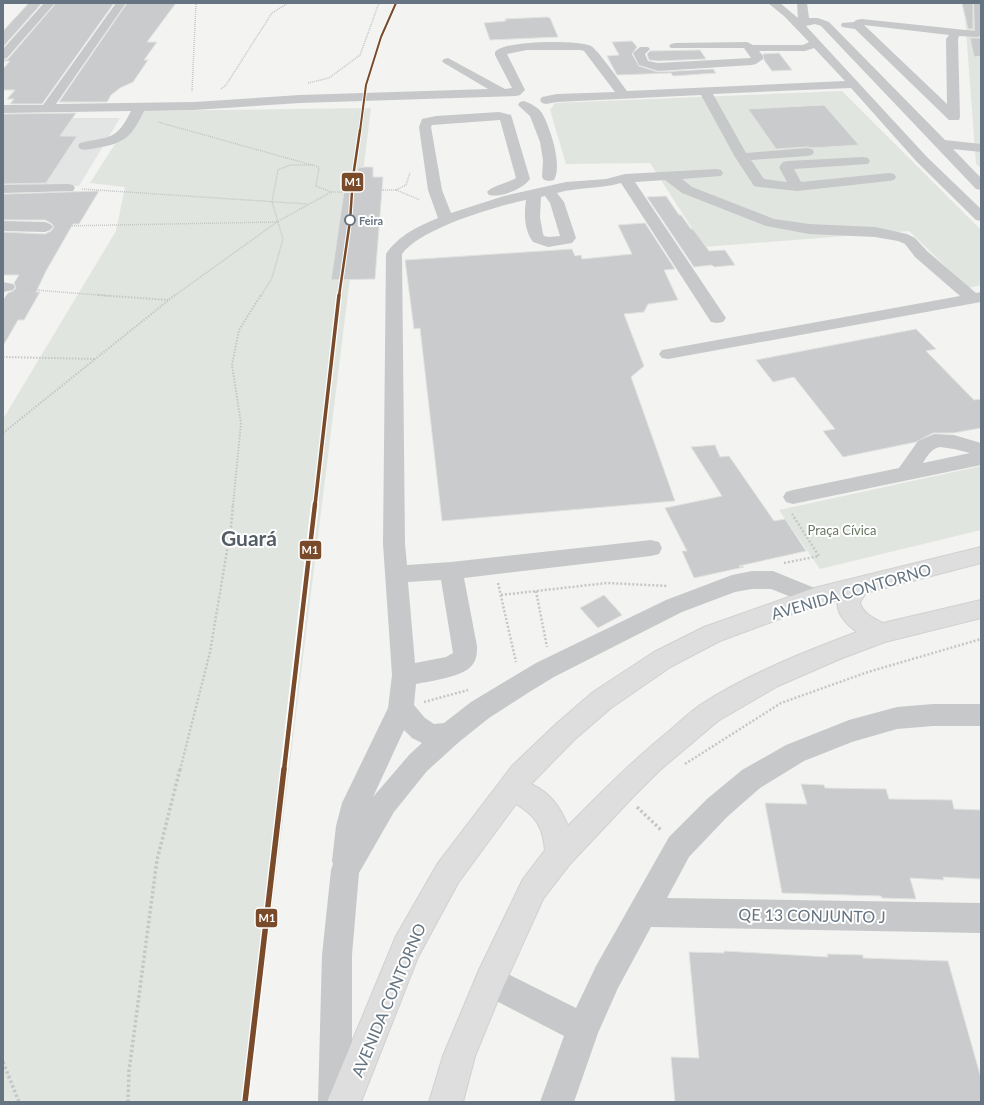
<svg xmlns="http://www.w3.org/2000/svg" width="984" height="1105" font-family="Lato,sans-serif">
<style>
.built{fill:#e3e5e4}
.green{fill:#e1e5df}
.building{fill:#cacbcc;stroke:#e2e2e1}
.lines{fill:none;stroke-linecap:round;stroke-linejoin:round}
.major-casing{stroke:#d0d1d1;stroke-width:2}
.path-far3{stroke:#c5c6c6;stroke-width:1.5;stroke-dasharray:1 1;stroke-linecap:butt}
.path-far2{stroke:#c5c6c6;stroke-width:2;stroke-dasharray:1.5 1.5;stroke-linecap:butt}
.path-far1{stroke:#c5c6c6;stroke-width:2.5;stroke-dasharray:2 2;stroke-linecap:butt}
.path{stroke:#c5c6c6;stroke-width:3.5;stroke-dasharray:2.5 2.5;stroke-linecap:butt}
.minor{fill:#c7c8c9;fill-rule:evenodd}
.major{fill:#dddedd;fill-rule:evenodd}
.metro-1-far4-casing{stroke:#fff;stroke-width:3.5}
.metro-1-far3-casing{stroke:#fff;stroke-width:4.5}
.metro-1-far2-casing{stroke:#fff;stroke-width:6}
.metro-1-far1-casing{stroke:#fff;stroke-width:8}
.metro-1-casing{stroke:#fff;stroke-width:8}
.metro-1-far4{stroke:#7a4b2a;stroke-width:2}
.metro-1-far3{stroke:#7a4b2a;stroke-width:2.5}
.metro-1-far2{stroke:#7a4b2a;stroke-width:3.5}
.metro-1-far1{stroke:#7a4b2a;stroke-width:4.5}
.metro-1{stroke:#7a4b2a;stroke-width:5.5}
.stop-dot{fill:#fff;stroke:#657480;stroke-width:2}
.labels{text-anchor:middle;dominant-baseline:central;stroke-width:4;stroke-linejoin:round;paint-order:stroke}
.far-stop-label{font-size:11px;font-weight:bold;fill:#657480;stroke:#fff;text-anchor:start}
.park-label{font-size:13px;fill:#687763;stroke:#fff}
.near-street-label{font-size:16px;fill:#657480;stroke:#fff}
.town-label{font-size:21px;font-weight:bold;fill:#525d65;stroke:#fff}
.line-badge{stroke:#fff;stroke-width:1.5}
.badge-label{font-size:11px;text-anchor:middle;font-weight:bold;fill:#fff}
</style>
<rect width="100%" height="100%" fill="#f3f3f1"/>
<path class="built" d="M3,118H120L79,186L3,185Z"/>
<g class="green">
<path d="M964,3H981V168L976,164Z"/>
<path d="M842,91L981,230V285L968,288L909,231L704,247L650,163L566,164L550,110L555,103Z"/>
<path d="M371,108L248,1102H3V419L116,231L125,187L90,183L136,111Z"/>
<path d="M981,466V530L820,569L779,510Z"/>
</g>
<g class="building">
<path d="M29,3H42L3,47V31Z"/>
<path d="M56,3H114L42,104H10L14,99H7L15,90H3V69L10,61H3V60L8,59Z"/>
<path d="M127,3H176L147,42H157L144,60H148L133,82L120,88L111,95L107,102H59Z"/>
<path d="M962,3H973V29H968Z"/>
<path d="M547,17L550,18L558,37L490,40L484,23L506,21L505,19Z"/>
<path d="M970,38H981V56L974,57Z"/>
<path d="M632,41L637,47L632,54L639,66L658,72L713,69L716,73L673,76L671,73L617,75L607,56L619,55L612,42Z"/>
<path d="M700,50L706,59L658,61L649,60L647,54L650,51Z"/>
<path d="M779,53L792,70L772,71L764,60L763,54Z"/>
<path d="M824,105L859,145L813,148L807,147L776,149L748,109Z"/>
<path d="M76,113L60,136H77L46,183L3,184V114Z"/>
<path d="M365,167H373V177H383L375,279L331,280L346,177H357L358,168Z"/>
<path d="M99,191L79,224H73L46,271L36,292H40L24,320H18L3,346V300L8,293L13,291L16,288L14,283L19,275H3V232L45,234L51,231L54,227L51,223L45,220H3V194Z"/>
<path d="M666,196L679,215H681L691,229H693L709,251L725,250L735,265L714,267L712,265L694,267L647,197Z"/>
<path d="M645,223L675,269L664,270L678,300L648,304L644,312L624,314L644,366L631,377L675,501L442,521L420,328L414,329L405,260L572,249L575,256L581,255L582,259L632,254L618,225Z"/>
<path d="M916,329L936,349L926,351L974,400L981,399V428L953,433H933L916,442L843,457L823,431L835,429L794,377L773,382L756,360Z"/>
<path d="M715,445L720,457L729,456L774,521L785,519L806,551L739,566L744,567L694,578L682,551H687L665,508L722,496L691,447Z"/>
<path d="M604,595L622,615L598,628L580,608Z"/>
<path d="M801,784L824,785L825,788L886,789L889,799L952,800L954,809L981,810V879L943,877L944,880L910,878L916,899L882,898L881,896L782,893L765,803L807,804Z"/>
<path d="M724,951L828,957L827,954L863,955V958L948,961L981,1078V1102H675L671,1057L699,1058L689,952L724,953Z"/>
</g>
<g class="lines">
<g class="major-casing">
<path id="major" d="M981,547V563L866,593L860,602C862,613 873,618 883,623L981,600V618L885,642L840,659L778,686L718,721L660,770L632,798L570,864L543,899L502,990L475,1056L463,1102H429L443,1056L479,970L523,879L545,850C543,827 536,816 516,804L458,883L418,957L361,1102H327L396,936L438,863L512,766L556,724L593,692L654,652L704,627L814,588ZM838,600C835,613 847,625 857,632C804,652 748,674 700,705C689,713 678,723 668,732C632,761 600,793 568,826C560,806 550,793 531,784L574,740L611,708L672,666L720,641L817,605Z"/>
</g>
<g class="path-far3">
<path d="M308,83L329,78L360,55L379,3"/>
<path d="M221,89L226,85L272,13L288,3"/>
<path d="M192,91L196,3"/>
<path d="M158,122L319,167L316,186L331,192L277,222L174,296"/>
<path d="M82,189L307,204"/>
<path d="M381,190H396L406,185L410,173"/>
<path d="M396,190L420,200"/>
<path d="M331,192H342"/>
<path d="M62,226L277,222"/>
<path d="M23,289L111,296"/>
<path d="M261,296L272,278L283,239L272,202L278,170L290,165H313"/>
</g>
<g class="path-far2">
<path d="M98,295L168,300"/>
<path d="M3,357L95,359"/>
<path d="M3,433L175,295"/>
<path d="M233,505L241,423L232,365L239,330L261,295"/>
</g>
<g class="path-far1">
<path d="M784,563L819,556L792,514"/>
<path d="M498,583L516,662"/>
<path d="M536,591L547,647"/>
<path d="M501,595L607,583L668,586"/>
<path d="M424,702L468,690"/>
<path d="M685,764L781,703L868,672L981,639"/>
<path d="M180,770L210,652L231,527L233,504"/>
</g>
<g class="path">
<path d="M637,807L661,830"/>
<path d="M3,1062L19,1102"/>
<path d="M128,1102L129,1071L157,860L180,769"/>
</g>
<g class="minor">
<path d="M44,3H55L7,58L3,59V49Z"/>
<path d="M116,3H126L56,104L194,102L300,95L488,89L444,63L442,61L444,59L448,58L505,89L512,88L495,55V52C504,40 578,40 591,46C598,50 621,83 627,91L845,81L814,48L805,51H759L763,56V59L756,64L752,65L658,71L639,65L633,53L640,47H648L650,49L645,54L648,61L658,63L751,58L744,48H671L669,46L671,44L675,43L747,42L753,45H803L809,42L784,16L768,3H780L798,18L797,3H807L809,18H818L829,22L945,140L981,144V152L953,149L981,178V190L976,189L821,26L815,24L806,26L927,157L981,209V221L976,220L917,162L851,88L713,94L746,153L807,148L812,149L814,152L812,155L807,156L751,160L764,179L787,182L779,167L783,162L788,161L863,157L868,158L870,161L868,164L794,169L801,182L889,173L894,174L896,177L894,180L889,181L797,191L759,187L754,186L735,157L701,95L557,102L546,104L542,103L540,100L542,97L557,94L615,92L584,51L580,50H527L507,54L525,90L520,95L516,96L300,103L194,110L144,111C133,133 128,142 102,147C95,148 87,151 80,149L78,146L80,143C110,136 116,141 131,111L3,113V105H43Z"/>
<path d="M974,3H981V36L976,37L959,36L958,39L960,117L959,120H949L855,29L842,27L841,25L842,23L854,22L856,20L862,19L975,31ZM864,25L949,35L946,39L947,104Z"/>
<path d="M524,101C530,103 539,108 542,113C550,127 563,166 554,180L549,181L544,180L542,177L543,160L540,142L530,116L518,105L520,102Z"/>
<path d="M499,112L511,115L512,118L530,179C523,189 501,198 489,195L487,192C491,186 508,183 516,178L500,120L432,125L431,127L442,190L451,213L504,196L566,182L606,179L625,174L716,169L721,170L723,173L721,176L682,179L692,187L774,219L809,224L875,227L907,234L915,238L927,251L976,293L981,292V302L668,359L662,358L659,354L662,350L668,349L960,296L915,257L905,244L898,241L875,237L809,234L766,226L682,193L665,180L635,182L726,318L723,322L717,323L711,322L621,183C600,189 578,187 557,193L564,202L576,238L572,243L548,247L533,242C524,230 524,214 526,200C496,206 419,229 402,254L405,544L407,565L451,562L651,540L659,542L662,548L659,554L651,556L464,578L477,646C477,653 477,658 473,664C465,677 430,681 416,684L414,705L425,718L434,724L444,723L471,702L536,663L666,600L732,575L752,571H773L822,591L825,597L822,603L814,606L771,589H752L735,592L682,612L554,677L531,691L489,718L459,742L427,771L394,812L359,873L352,955V1102H318L322,955L331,870L333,864L332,861L336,826L342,803L388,708L392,675L383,544L386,254C399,235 417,227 438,218L428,190L419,127L422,119L436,116ZM545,196L550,203L560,236L549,237L544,236L543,234L540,217L541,197ZM441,580L453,653L446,657L415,663L408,582ZM404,730L412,738L422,743L409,755L373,797Z"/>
<path d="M68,184L73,185L75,188L73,191L3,193V185Z"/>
<path d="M3,221L45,222L50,224L53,227L50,230L45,232L3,231Z"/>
<path d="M3,282L13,284L15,287L13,290L3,292Z"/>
<path d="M934,434L954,435L981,443V465L793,504L786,502L783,497L786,492L793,490L899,468L918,441ZM940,447L954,449L970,453L923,463C927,456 932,448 940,447Z"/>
<path d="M933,704H981V726H933L897,729L852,742L804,761L760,788L727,817L689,857L667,898L981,903V933L651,927L618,988L598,1033L574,1102H540L564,1036L479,992L474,981L479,970L490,965L576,1008L596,966L669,837L707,799L742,770L786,745L849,720L897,707Z"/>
</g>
<use href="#major" class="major"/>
<g class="metro-1-far4-casing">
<path id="metro-1-far4" d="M360,131L366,85L381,37L396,3"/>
</g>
<g class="metro-1-far3-casing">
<path id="metro-1-far3" d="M339,296L350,221L353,177L360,130"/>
</g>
<g class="metro-1-far2-casing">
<path id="metro-1-far2" d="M315,505L339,295"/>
</g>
<g class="metro-1-far1-casing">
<path id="metro-1-far1" d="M284,770L315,504"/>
</g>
<g class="metro-1-casing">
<path id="metro-1" d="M245,1102L284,769"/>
</g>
<use href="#metro-1-far4" class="metro-1-far4"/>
<use href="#metro-1-far3" class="metro-1-far3"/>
<use href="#metro-1-far2" class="metro-1-far2"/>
<use href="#metro-1-far1" class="metro-1-far1"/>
<use href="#metro-1" class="metro-1"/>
</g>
<circle class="stop-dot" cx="350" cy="220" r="5"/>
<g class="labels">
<g class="far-stop-label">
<text x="359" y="220">Feira</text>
</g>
<g class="park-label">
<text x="842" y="530">Praça Cívica</text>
</g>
<g class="near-street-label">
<text transform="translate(851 591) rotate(-16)">AVENIDA CONTORNO</text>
<text transform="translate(812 915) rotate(1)">QE 13 CONJUNTO J</text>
<text transform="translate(388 1000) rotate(-67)">AVENIDA CONTORNO</text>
</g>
<g class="town-label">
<text x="249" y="537">Guará</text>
</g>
</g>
<g class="line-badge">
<rect x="341" y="172" width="23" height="20" rx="4" fill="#7a4b2a"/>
<rect x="299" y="540" width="23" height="20" rx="4" fill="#7a4b2a"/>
<rect x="255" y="908" width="23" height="20" rx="4" fill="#7a4b2a"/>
</g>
<g class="badge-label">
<text x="353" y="186">M1</text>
<text x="310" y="554">M1</text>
<text x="267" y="922">M1</text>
</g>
<rect width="984" height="1105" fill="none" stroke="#657480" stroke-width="8"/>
</svg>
